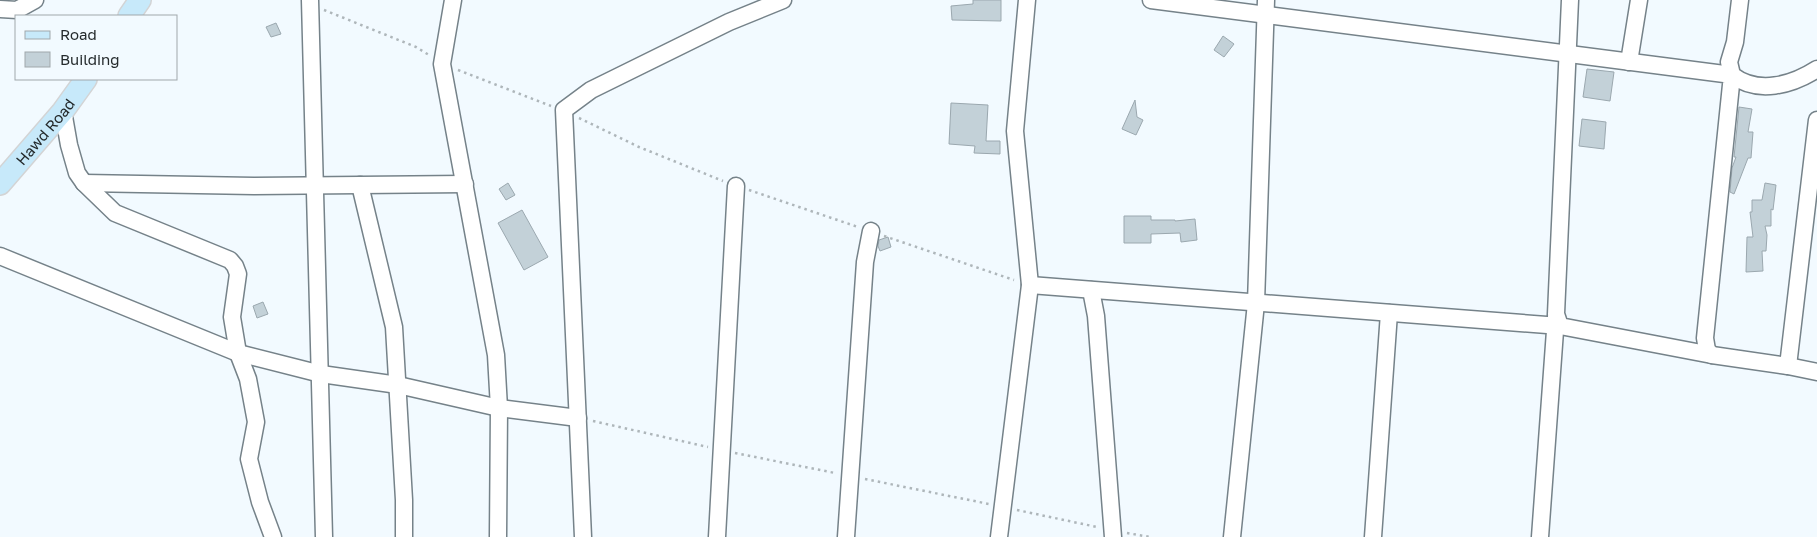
<svg xmlns="http://www.w3.org/2000/svg" width="1817" height="537" font-family="'Golos Text',sans-serif">
<style>
.building{fill:#c3d1d8;stroke:#9ba8af}
.lines{fill:none;stroke-linecap:round;stroke-linejoin:round}
.minor-casing{stroke:#758289;stroke-width:19}
.major-casing{stroke:#d3d4d5;stroke-width:24}
.path{stroke:#aeb6ba;stroke-width:2.5;stroke-dasharray:2.5 4;stroke-linecap:butt}
.minor{stroke:#fff;stroke-width:16}
.major{stroke:#c7e9fa;stroke-width:21}
.labels{text-anchor:middle;dominant-baseline:central;stroke-width:4;stroke-linejoin:round;paint-order:stroke}
.street-label{font-size:15px;fill:#242a2c;stroke:#f2faff}
</style>
<rect width="100%" height="100%" fill="#f2faff"/>
<g class="building">
<path d="M973,0H1001V21L952,20L951,6L973,4Z"/>
<path d="M276,23L281,34L271,37L266,27Z"/>
<path d="M1223,36L1234,44L1224,57L1214,50Z"/>
<path d="M1587,69L1614,72L1610,101L1583,97Z"/>
<path d="M1135,100L1137,117L1143,120L1136,135L1122,129Z"/>
<path d="M951,103L988,105L986,141H1000V154L974,153L975,146L949,144Z"/>
<path d="M1739,107L1752,109L1748,132H1753L1751,158H1748L1734,194L1730,192L1732,168L1736,157H1734Z"/>
<path d="M1582,119L1606,122L1604,149L1579,146Z"/>
<path d="M508,183L515,195L506,200L499,189Z"/>
<path d="M1765,183L1776,185L1773,210L1771,209V226H1765L1767,235L1766,251H1762L1763,271L1746,272L1747,237H1753L1750,212H1752V200H1762Z"/>
<path d="M522,210L548,257L524,270L498,223Z"/>
<path d="M1124,216H1151V220H1175V221L1195,219L1197,240L1181,242L1180,233L1151,234V243H1124Z"/>
<path d="M888,237L891,247L880,251L878,246L879,240Z"/>
<path d="M263,302L268,314L257,318L253,306Z"/>
</g>
<g class="lines">
<g class="minor-casing">
<g id="minor">
<path d="M310,0L324,537"/>
<path d="M453,0L442,64L496,355L499,408L498,537"/>
<path d="M1151,0L1732,75L1705,338L1707,350L1712,355L1788,366L1817,372"/>
<path d="M1570,0L1556,314L1560,326L1712,355"/>
<path d="M1740,0L1735,42L1729,62L1732,75C1758,95 1792,85 1817,69"/>
<path d="M0,9L17,10L35,0"/>
<path d="M1629,62L1639,0"/>
<path d="M63,111L69,145L77,173L84,183L115,213L230,260L235,266L238,274L232,317L238,353L248,379L256,422L249,459L260,502L273,537"/>
<path d="M84,183L254,186L465,184"/>
<path d="M360,185L394,327L404,500V537"/>
<path d="M0,256L238,353L321,374L398,385L499,408L578,418"/>
<path d="M1030,285L1560,326"/>
<path d="M1091,290L1096,316L1113,537"/>
<path d="M1788,366L1817,120"/>
<path d="M583,537L564,110L591,90L729,22L783,0"/>
<path d="M717,537L736,186"/>
<path d="M846,537L865,262L871,231"/>
<path d="M999,537L1030,285L1015,131L1027,0"/>
<path d="M1232,537L1256,303L1266,0"/>
<path d="M1373,537L1389,313"/>
<path d="M1540,537L1556,317"/>
</g>
</g>
<g class="major-casing">
<g id="major">
<path d="M129,16L140,0"/>
<path id="s1" d="M0,184L63,111L86,79"/>
</g>
</g>
<g class="path">
<path d="M324,10L416,47L429,55"/>
<path d="M458,70L551,106"/>
<path d="M579,118L639,147L723,181"/>
<path d="M749,190L858,227"/>
<path d="M884,236L1014,280"/>
<path d="M593,421L708,447"/>
<path d="M735,453L835,473"/>
<path d="M865,479L989,504"/>
<path d="M1017,510L1097,527"/>
<path d="M1127,533L1150,537"/>
</g>
<use href="#minor" class="minor"/>
<use href="#major" class="major"/>
</g>
<g class="labels">
<g class="street-label">
<text stroke="none"><textPath href="#s1" startOffset="69">Hawd Road</textPath></text>
</g>
</g>
<rect x="15" y="15" width="162" height="65" fill="#f2faff" stroke="#a0a7ab"/>
<rect x="25" y="31" width="25" height="8" fill="#c7e9fa" stroke="#a0a7ab"/>
<text x="60" y="40" font-size="15" fill="#242a2c">Road</text>
<rect x="25" y="52" width="25" height="15" fill="#c3d1d8" stroke="#a0a7ab"/>
<text x="60" y="65" font-size="15" fill="#242a2c">Building</text>
</svg>
